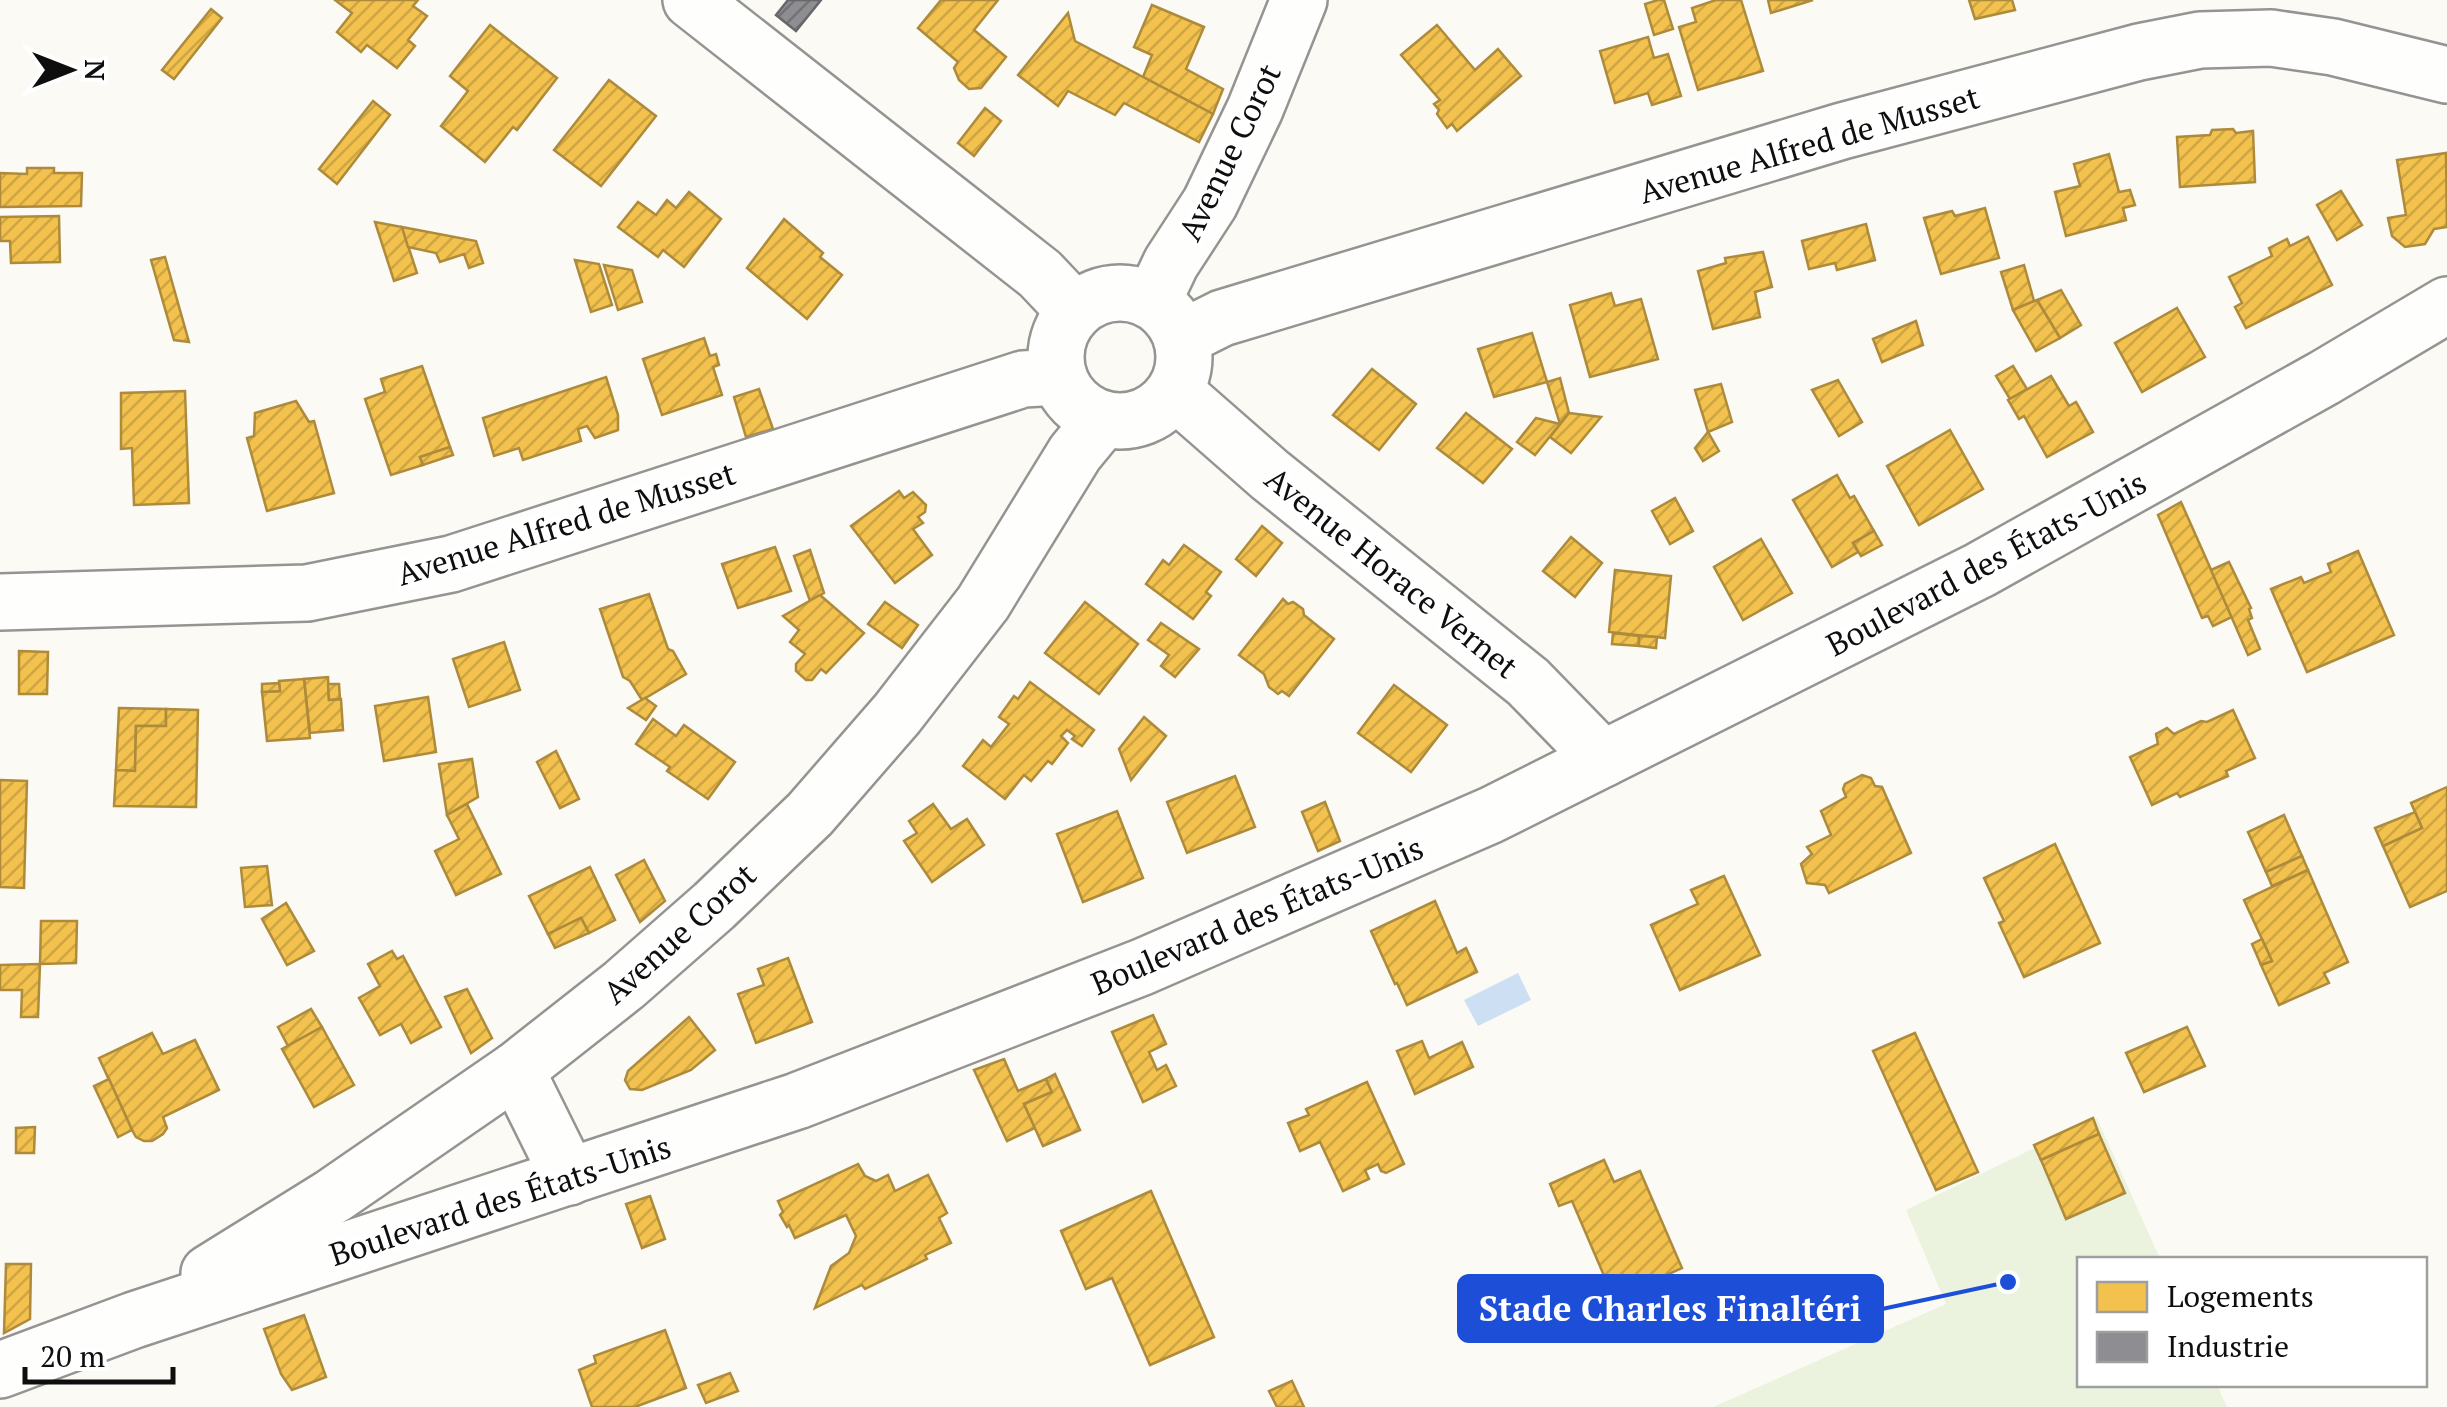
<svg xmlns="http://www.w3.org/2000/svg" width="2447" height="1407" font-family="'PT Serif',serif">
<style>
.pitch{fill:#ebf3df}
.water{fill:#cddff3}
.homes{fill:url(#homes-hatch);stroke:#ae8b3b;stroke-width:2.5}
.industry{fill:url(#industry-hatch);stroke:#67676a;stroke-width:2.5}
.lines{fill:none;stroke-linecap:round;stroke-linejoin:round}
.minor-casing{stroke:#959492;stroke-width:60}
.minor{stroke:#fefefd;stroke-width:55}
.labels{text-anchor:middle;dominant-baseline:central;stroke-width:10;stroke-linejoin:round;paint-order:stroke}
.street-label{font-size:32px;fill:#0e0e0e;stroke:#fff}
.leader{fill:none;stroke:#1d4ed8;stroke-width:4}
.callout-dot{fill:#1d4ed8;stroke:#fff;stroke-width:4}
.callout{fill:#1d4ed8;stroke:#1d4ed8;stroke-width:4}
.callout-label{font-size:35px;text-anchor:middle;font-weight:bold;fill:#fff}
</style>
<defs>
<pattern id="homes-hatch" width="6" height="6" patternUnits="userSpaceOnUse" patternTransform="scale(2.5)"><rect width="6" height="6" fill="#f2c14e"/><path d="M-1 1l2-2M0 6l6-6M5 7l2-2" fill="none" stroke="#cea543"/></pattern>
<pattern id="industry-hatch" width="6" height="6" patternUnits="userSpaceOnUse" patternTransform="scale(2.5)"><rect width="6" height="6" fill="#8d8d92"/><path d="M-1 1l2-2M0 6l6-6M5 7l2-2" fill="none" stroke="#727276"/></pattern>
</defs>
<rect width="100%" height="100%" fill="#fbfaf4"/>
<path class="pitch" d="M2097,1118L2160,1259L2080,1260V1384L2217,1385L2227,1407H1713L1946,1304L1906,1210Z"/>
<path class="water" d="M1518,973L1531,1000L1478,1026L1464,1000Z"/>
<g class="homes">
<path d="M335,0H418L413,6L427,16L408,40L415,46L397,68L367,45L361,52L337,32L352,13Z"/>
<path d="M941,0H998L974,30L1006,57L981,88L969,89L959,80L954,68L958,62L918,28Z"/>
<path d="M1658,0H1664L1673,29L1654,35L1645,4Z"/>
<path d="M1716,0H1741L1763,71L1698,90L1679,27L1696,22L1692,8Z"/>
<path d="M1768,0H1813L1771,13Z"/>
<path d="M1969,0H2012L2015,10L1975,19Z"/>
<path d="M1152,5L1204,27L1186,69L1223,89L1213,114L1143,77L1152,55L1134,47Z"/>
<path d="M211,9L222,18L174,79L162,70Z"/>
<path d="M1068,13L1075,41L1213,114L1199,142L1124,103L1115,115L1068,91L1058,106L1018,75Z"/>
<path d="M490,25L557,78L517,130L513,127L485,162L441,126L468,91L450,76Z"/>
<path d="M1437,25L1475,70L1498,49L1521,76L1457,131L1452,124L1447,128L1437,114L1439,110L1434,104L1440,100L1401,55Z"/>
<path d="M1648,37L1654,58L1668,54L1681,96L1652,105L1648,93L1615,103L1600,51Z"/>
<path d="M609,80L656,116L601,186L554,150Z"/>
<path d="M373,101L390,115L337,184L319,169Z"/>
<path d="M985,108L1001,121L974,156L958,143Z"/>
<path d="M2233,129L2236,133L2253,131L2255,182L2180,187L2177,137L2210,135L2212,130Z"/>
<path d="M2446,153L2447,227L2434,229L2425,244L2405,247L2392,236L2388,218L2406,215L2397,160Z"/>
<path d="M2109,154L2119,192L2130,190L2135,205L2123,208L2126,220L2066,236L2055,192L2080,186L2074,164Z"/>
<path d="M27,168H54V173H82L81,206L0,207V173L27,174Z"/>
<path d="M2341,191L2362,225L2337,240L2317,205Z"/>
<path d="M689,192L721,219L684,267L663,250L658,257L618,227L638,202L656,215L667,200L676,208Z"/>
<path d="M1985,208L1999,258L1941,274L1924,218L1952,211L1955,216Z"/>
<path d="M59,216L60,262L11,263L10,241H0V217Z"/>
<path d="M784,219L823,253L820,257L842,275L807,319L747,268Z"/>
<path d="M375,222L402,227L417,273L394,281Z"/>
<path d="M1866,224L1875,260L1837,270L1835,263L1809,269L1802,241Z"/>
<path d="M402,227L476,241L483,263L469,268L464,254L440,262L436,253L408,247Z"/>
<path d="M2308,237L2332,285L2246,328L2235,307L2242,303L2229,277L2272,256L2269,248L2287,239L2290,246Z"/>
<path d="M1763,252L1772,287L1755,292L1760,317L1713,329L1698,271L1726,263L1725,258Z"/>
<path d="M165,257L189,342L174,340L151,260Z"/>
<path d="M575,260L599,264L612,305L591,312Z"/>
<path d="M604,265L632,270L642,302L618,310Z"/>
<path d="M2024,265L2034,301L2013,310L2001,272Z"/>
<path d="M2061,290L2081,325L2060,338L2037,300Z"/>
<path d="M1611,293L1615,306L1641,299L1658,359L1590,377L1570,305Z"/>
<path d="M2037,300L2060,338L2036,351L2013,310Z"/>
<path d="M2177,308L2205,357L2142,392L2115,343Z"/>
<path d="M1916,321L1923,345L1882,362L1873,339Z"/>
<path d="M1532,333L1547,382L1494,397L1478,349Z"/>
<path d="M704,338L710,356L716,354L719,365L713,367L722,395L662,415L643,359Z"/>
<path d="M422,366L450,447L420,457L423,465L391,475L365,399L385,392L381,379Z"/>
<path d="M2013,366L2027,389L2010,399L1996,376Z"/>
<path d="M1372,369L1416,404L1379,450L1333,415Z"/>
<path d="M2051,376L2069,406L2076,402L2093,432L2047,457L2024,416L2019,419L2008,400Z"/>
<path d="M606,377L618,415V430L595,438L587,426L578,429L581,441L523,460L519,448L494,456L483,418Z"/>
<path d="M1560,378L1569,413L1560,424L1547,382Z"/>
<path d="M1838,380L1862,422L1839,436L1812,390Z"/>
<path d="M1721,384L1732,422L1708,432L1695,390Z"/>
<path d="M759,389L773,429L746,437L734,397Z"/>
<path d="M185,391L189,503L134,505L132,448L121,449V393Z"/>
<path d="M296,401L309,422L314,421L334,493L267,511L247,438L254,436L255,413Z"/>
<path d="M1466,413L1512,449L1483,483L1437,448Z"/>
<path d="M1569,413L1601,417L1571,453L1550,437Z"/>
<path d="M1536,418L1560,424L1535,455L1517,442Z"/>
<path d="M1950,430L1983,489L1919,525L1887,466Z"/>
<path d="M1708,432L1719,451L1703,461L1695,448Z"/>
<path d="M450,447L453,455L423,465L420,457Z"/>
<path d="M1837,475L1850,498L1854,496L1874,531L1853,543L1858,552L1832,567L1793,500Z"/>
<path d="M899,491L904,498L913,492L926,505L925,512L918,517L923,523L913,529L932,555L895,583L851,526Z"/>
<path d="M1675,498L1693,531L1670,544L1652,511Z"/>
<path d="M2181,502L2232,617L2213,626L2208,616L2202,618L2158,515Z"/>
<path d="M1262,526L1282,543L1256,576L1236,559Z"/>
<path d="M1874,531L1882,545L1861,556L1853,543Z"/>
<path d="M1571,537L1602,563L1575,597L1543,571Z"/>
<path d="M1761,539L1792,593L1743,620L1714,567Z"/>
<path d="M1184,545L1221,572L1206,592L1211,596L1193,619L1146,584L1163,560L1169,565Z"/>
<path d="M775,547L791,591L738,608L722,564Z"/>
<path d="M810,550L824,593L810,601L794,556Z"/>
<path d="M2358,551L2394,635L2307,672L2271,589L2301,577L2304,583L2331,572L2328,564Z"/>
<path d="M2229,562L2251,608L2249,609L2252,618L2248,620L2260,649L2248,655L2211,570Z"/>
<path d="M1615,570L1671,576L1665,638L1609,632Z"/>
<path d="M649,594L668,649L673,651L686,674L642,700L630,681L623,677L600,609Z"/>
<path d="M820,595L864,633L826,673L821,669L812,680H806L796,671V664L805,654L790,642L799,630L783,616Z"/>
<path d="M1283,599L1288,604L1293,602L1303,609L1304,615L1334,639L1289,696L1282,691L1278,694L1269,687L1264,674L1239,655Z"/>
<path d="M885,602L918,625L902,648L868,624Z"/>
<path d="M1085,602L1138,644L1099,694L1045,653Z"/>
<path d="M1161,623L1199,649L1175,677L1161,666L1169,655L1148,640Z"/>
<path d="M1613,633L1639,636V646L1612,644Z"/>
<path d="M1639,636L1657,637L1656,648L1639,646Z"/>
<path d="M504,642L520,690L469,707L453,659Z"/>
<path d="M19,651L48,652L47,694H19Z"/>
<path d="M328,677L329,700L341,699L343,730L310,733L304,679Z"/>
<path d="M304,679L310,738L267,741L262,692L280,691L279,681Z"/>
<path d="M1030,682L1094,730L1082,746L1072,739L1075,736L1067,730L1061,736L1068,743L1052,764L1048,761L1031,781L1024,775L1005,799L963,766L983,740L991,747L1009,724L999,717L1014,696L1018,699Z"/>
<path d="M279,683L280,691L262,692V684Z"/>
<path d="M328,684H339L340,699L329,700Z"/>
<path d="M1394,685L1447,725L1411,772L1358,733Z"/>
<path d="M428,697L436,752L384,761L375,706Z"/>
<path d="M645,698L656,706L646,720L628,708Z"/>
<path d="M119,708L166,709V726H136L135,771L116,770Z"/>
<path d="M166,709L198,710L196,807L114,806L116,770L135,771L136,726H166Z"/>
<path d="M2233,710L2255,758L2226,771L2228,776L2180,797L2177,793L2152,805L2130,757L2158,744L2156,734L2167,728L2174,734L2201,721L2207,722Z"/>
<path d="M1144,717L1166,736L1131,780L1119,749Z"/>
<path d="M653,719L676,736L684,725L735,762L708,799L667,771L670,767L636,744Z"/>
<path d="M556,751L579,799L560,808L537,762Z"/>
<path d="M472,759L478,797L447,815L439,764Z"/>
<path d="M1862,775L1871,778L1875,786L1882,787L1911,853L1829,893L1825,885L1807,883L1801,864L1812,854L1807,847L1831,835L1821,811L1846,797L1843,789L1845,784Z"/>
<path d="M1235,776L1255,827L1187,853L1167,802Z"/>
<path d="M0,780L27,781L24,888L0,887Z"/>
<path d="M2447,787V891L2410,907L2383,846L2422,828L2411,803Z"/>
<path d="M1325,802L1340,841L1318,851L1302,812Z"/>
<path d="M467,804L501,874L456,895L435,851L459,839L447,815Z"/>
<path d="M933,804L951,829L967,819L984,845L932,882L904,841L917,833L909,821Z"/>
<path d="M1117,811L1143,878L1083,902L1057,834Z"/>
<path d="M2415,812L2422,828L2383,846L2375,828Z"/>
<path d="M2284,815L2302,856L2266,872L2248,832Z"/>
<path d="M2055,844L2100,943L2024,977L1999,923L2004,921L1984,878Z"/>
<path d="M2302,856L2308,870L2272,886L2266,872Z"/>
<path d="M644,860L665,901L640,922L616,875Z"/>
<path d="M267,866L272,905L245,907L241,868Z"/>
<path d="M590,867L615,920L589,933L581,918L548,934L529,896Z"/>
<path d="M2308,870L2348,962L2324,973L2329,983L2279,1005L2261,965L2272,961L2244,900Z"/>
<path d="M1724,876L1760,955L1680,990L1651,925L1698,904L1691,890Z"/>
<path d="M1435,901L1457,953L1466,948L1477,972L1407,1005L1397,983L1395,984L1371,931Z"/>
<path d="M286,903L314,951L287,965L262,919Z"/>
<path d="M581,918L589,933L555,948L548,934Z"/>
<path d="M41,921H77L76,963L40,964Z"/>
<path d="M2262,939L2272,961L2261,965L2252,944Z"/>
<path d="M392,951L397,959L403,956L441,1027L411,1043L401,1024L380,1035L359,998L380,986L368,964Z"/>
<path d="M788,958L812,1022L756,1043L738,994L764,985L758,969Z"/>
<path d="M40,964L38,1017H21L22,990H0V965Z"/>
<path d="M467,989L492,1038L471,1053L445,997Z"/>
<path d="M311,1009L322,1027L288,1046L278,1027Z"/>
<path d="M1153,1015L1166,1044L1149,1052L1157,1070L1166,1065L1176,1086L1143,1102L1112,1032Z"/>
<path d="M689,1017L715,1050L691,1070L642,1090L630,1089L625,1080L628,1071Z"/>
<path d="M322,1027L354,1085L314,1107L282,1049Z"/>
<path d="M2187,1027L2205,1066L2144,1092L2126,1053Z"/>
<path d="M152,1033L163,1054L195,1040L219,1090L163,1117L167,1128L163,1134L152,1141H144L136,1137L132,1130L99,1058Z"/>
<path d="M1915,1033L1978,1172L1936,1190L1873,1051Z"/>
<path d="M1422,1041L1429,1058L1462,1042L1473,1067L1415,1094L1397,1051Z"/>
<path d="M1004,1059L1018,1091L1046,1079L1052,1092L1024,1104L1035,1128L1007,1141L974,1070Z"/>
<path d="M1055,1074L1080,1130L1043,1146L1024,1104L1052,1092L1046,1079Z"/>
<path d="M109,1079L132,1130L118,1137L94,1086Z"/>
<path d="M1367,1082L1404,1164L1386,1173L1381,1171L1378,1164L1365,1170L1369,1179L1343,1191L1320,1142L1300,1151L1288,1123L1309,1115L1306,1109Z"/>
<path d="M2093,1118L2099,1134L2041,1160L2034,1145Z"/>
<path d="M35,1127L34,1153H16V1128Z"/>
<path d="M2099,1134L2125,1193L2066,1219L2041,1160Z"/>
<path d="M1604,1160L1614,1182L1640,1171L1682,1268L1614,1299L1572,1201L1559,1206L1550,1184Z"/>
<path d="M858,1164L865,1176L876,1181L888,1175L895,1191L928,1175L947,1213L939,1218L951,1243L925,1255L927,1259L865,1289L862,1285L815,1308L831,1266L849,1253L856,1236L846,1215L795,1238L789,1225L787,1227L780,1215L783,1212L778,1201Z"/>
<path d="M1151,1191L1214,1337L1150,1365L1112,1278L1086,1289L1061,1231Z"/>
<path d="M650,1196L665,1239L642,1248L626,1204Z"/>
<path d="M6,1264H31L30,1319L4,1333Z"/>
<path d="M304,1315L326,1377L292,1390L281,1374L264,1329Z"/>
<path d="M665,1330L686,1388L635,1407H592L579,1370L596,1363L594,1356Z"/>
<path d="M730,1373L738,1391L706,1403L698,1385Z"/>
<path d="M1292,1381L1304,1407H1277L1269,1391Z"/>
</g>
<path class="industry" d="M788,0H821L796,31L776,15Z"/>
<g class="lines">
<g class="minor-casing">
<g id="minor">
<path d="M691,0L1040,274L1075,311"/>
<circle cx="1120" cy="357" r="64"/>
<path d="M1153,301L1171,263L1210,203L1255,109L1299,0"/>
<path d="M1182,338L1222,318L1842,131L2139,52L2200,40L2271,38L2333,47L2447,75"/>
<path d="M1172,395L1190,405L1270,475L1528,682L1603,759"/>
<path d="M0,602L307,593L451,564L1023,379L1059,377"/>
<path d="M516,1070L569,1177"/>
<path d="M209,1273L333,1196L516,1070L624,985L714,906L810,814L897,714L983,603L1075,453L1103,419"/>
<path d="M0,1370L134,1320L797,1101L1142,967L1491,815L1980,570L2324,378L2447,305"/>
</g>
</g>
<use href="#minor" class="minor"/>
</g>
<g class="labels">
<g class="street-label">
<text transform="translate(1809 144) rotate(-16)">Avenue Alfred de Musset</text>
<text transform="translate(1229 152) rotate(-64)">Avenue Corot</text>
<text transform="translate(566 523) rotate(-17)">Avenue Alfred de Musset</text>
<text transform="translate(1986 563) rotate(-28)">Boulevard des États-Unis</text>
<text transform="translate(1392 572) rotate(39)">Avenue Horace Vernet</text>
<text transform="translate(1257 915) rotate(-23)">Boulevard des États-Unis</text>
<text transform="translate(679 933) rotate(-42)">Avenue Corot</text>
<text transform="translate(500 1200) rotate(-18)">Boulevard des États-Unis</text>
</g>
</g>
<path class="leader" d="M2008 1282L1882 1309"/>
<circle class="callout-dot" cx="2008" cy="1282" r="10"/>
<rect class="callout" x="1459" y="1276" width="423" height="65" rx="10"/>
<g class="callout-label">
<text x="1670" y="1321">Stade Charles Finaltéri</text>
</g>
<rect x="2077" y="1257" width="350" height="130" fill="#ffffff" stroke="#9f9f9f" stroke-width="2.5"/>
<rect x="2097" y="1282" width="50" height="30" fill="#f2c14e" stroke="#9f9f9f" stroke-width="2.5"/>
<text x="2167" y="1307" font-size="30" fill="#0e0e0e">Logements</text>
<rect x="2097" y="1332" width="50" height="30" fill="#8d8d92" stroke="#9f9f9f" stroke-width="2.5"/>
<text x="2167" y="1357" font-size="30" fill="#0e0e0e">Industrie</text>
<g transform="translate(70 70) rotate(90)" stroke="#ffffff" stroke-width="8" paint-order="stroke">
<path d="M0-8L18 38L0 25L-18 38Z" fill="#0e0e0e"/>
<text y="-15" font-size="28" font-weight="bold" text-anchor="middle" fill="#0e0e0e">N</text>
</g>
<path d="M25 1367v15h148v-15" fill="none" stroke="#0e0e0e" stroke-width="5"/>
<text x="40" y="1367" font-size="30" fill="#0e0e0e" stroke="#ffffff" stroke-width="8" paint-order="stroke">20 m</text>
</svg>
